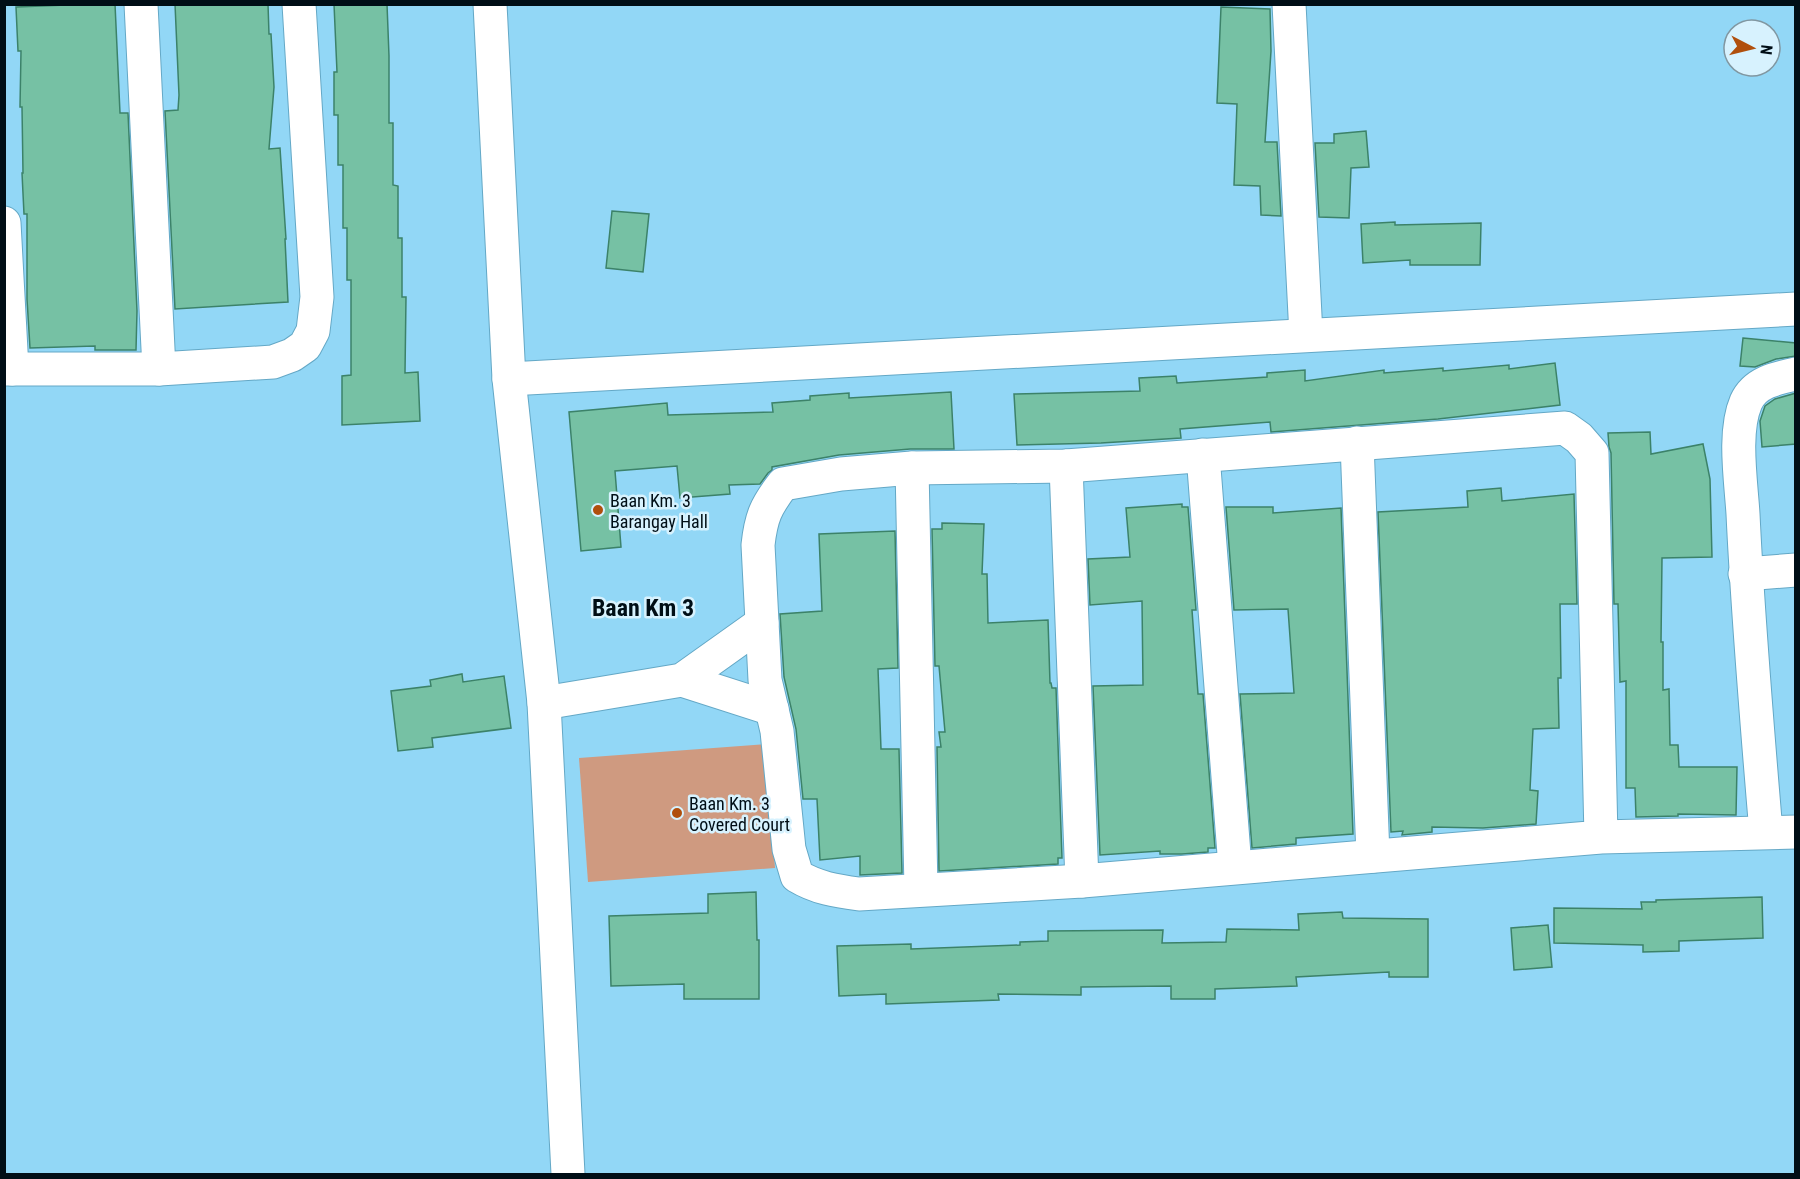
<svg xmlns="http://www.w3.org/2000/svg" width="1800" height="1179" font-family="'Roboto Condensed',sans-serif">
<style>
.green{fill:#cf9a80}
.building{fill:#76c1a4;stroke:#3c8269;stroke-width:1.5}
.lines{fill:none;stroke-linecap:round;stroke-linejoin:round}
.street-casing{stroke:#64a8c6;stroke-width:35}
.secondary-casing{stroke:#64a8c6;stroke-width:35}
.street{stroke:#fff;stroke-width:33}
.secondary{stroke:#fff;stroke-width:33}
.poi-dot{fill:#b04f0d;stroke:#d7f2fe;stroke-width:2}
.labels{text-anchor:middle;dominant-baseline:central;stroke-width:5;stroke-linejoin:round;paint-order:stroke}
.poi-label{font-size:18px;fill:#000e16;stroke:#d7f2fe;text-anchor:start}
.district-label{font-size:24px;font-weight:bold;fill:#000e16;stroke:#d7f2fe}
</style>
<rect width="100%" height="100%" fill="#92d7f6"/>
<path class="green" d="M766,744L775,868L588,882L579,758Z"/>
<g class="building">
<path d="M92,4H115L120,113H128L137,311L136,350H95V346L30,348L27,299V214H24L22,173H23L22,107H20L21,51H18L16,7Z"/>
<path d="M175,4H268L269,34H271L274,87L269,149L280,148L286,239H285L288,302L175,309L165,111L178,110L179,95Z"/>
<path d="M334,4H387L389,56V123H393V185L398,186V238H402V297H406L405,373L418,372L420,421L342,425V376L351,375V280H347V228H343V165H338V115H334V72H337Z"/>
<path d="M1221,7L1270,9L1271,51L1265,142H1277L1281,216L1261,215L1260,186L1234,185L1237,104L1217,103Z"/>
<path d="M1366,131L1369,167L1351,168L1349,218L1319,217L1315,143H1334V134Z"/>
<path d="M612,211L649,214L643,272L606,268Z"/>
<path d="M1395,222V225L1481,223L1480,265H1410V260L1363,263L1361,224Z"/>
<path d="M1743,338L1796,343V356L1776,359L1755,367L1740,366Z"/>
<path d="M1555,363L1560,405L1438,419L1271,432L1270,422L1180,429L1181,438L1101,443L1017,445L1014,394L1140,391L1139,378L1176,376L1177,383L1267,377V373L1305,370V381L1384,370V373L1443,368V371L1509,365V369Z"/>
<path d="M951,392L954,449H910L839,455L772,467V470L768,473L760,484L729,485L730,494L680,498L677,466L615,471L621,547L581,551L569,412L667,403L668,415L773,412L772,403L810,400V396L849,393V398Z"/>
<path d="M1796,393V444L1762,447L1760,421L1765,406L1775,399Z"/>
<path d="M1650,432L1651,454L1703,444L1710,479L1712,557L1662,558L1661,642H1663V690L1669,689L1670,745H1678L1679,767H1737L1736,815L1678,814V816L1636,817L1635,788H1626V681L1620,682L1618,604H1614L1611,453L1609,447L1608,433Z"/>
<path d="M1501,488L1502,501L1574,494L1577,604H1560L1561,678H1558L1559,728L1533,729L1530,790L1538,791L1536,824L1483,828L1432,827V832L1402,835L1403,831L1391,832L1378,512L1468,507L1467,491Z"/>
<path d="M1182,504V507H1188L1196,610H1192L1198,694H1203L1215,848H1208V852L1182,854H1160V851L1100,855L1093,686L1143,685L1142,601L1090,605L1088,559L1130,557L1126,508Z"/>
<path d="M1226,507H1273V513L1341,508L1353,834L1296,838V844L1252,848L1240,694L1294,693L1288,609L1234,610Z"/>
<path d="M942,523L984,524L982,574H987L988,623L1048,620L1050,683H1051L1052,688H1056L1062,858H1058V864L939,871L937,747H941L939,732H945L939,666H935L932,529H942Z"/>
<path d="M895,531L898,668L878,669L881,749H899L902,873L860,875V856L820,860L817,799H803L796,729L784,677L780,614L822,611L819,534Z"/>
<path d="M462,674L463,682L504,676L511,728L432,738L433,747L398,751L391,691L431,686L430,680Z"/>
<path d="M756,892L757,940H759V999H684V984L611,986L609,916L708,913V894Z"/>
<path d="M1762,897L1763,938L1679,941V951L1643,952V945L1554,943V908L1642,909L1641,902H1656V900Z"/>
<path d="M1342,912L1343,918L1428,919V977H1389V972L1296,977L1297,986L1215,989V999H1171V986L1081,987V995L998,994L999,1000L886,1004V994L839,996L837,946L911,944V949L1020,945V942L1048,941V931L1163,930L1162,943L1226,942L1227,929L1299,930L1298,914Z"/>
<path d="M1548,925L1552,967L1514,970L1511,928Z"/>
</g>
<g class="lines">
<g class="street-casing">
<g id="street">
<path d="M141,4L159,369"/>
<path d="M1289,4L1306,335"/>
<path d="M4,223L12,369"/>
<path d="M4,369H159L273,362L292,355L305,346L313,331L317,297L299,4"/>
<path d="M509,379L1796,309"/>
<path d="M1357,443L1373,856"/>
<path d="M1203,455L1235,867"/>
<path d="M1066,466L1082,881"/>
<path d="M912,468L921,889"/>
<path d="M1745,574L1796,570"/>
<path d="M682,680L772,709"/>
<path d="M544,703L682,680L762,623"/>
<path d="M1766,832C1757,726 1748,620 1743,514C1741,481 1733,432 1746,402C1755,382 1777,378 1796,374"/>
<path d="M1601,837L1592,453L1579,438L1565,428L1066,466L912,468L841,474L783,484C766,506 761,517 758,545L765,680L777,731L789,849L797,876C817,888 836,891 859,894L1082,881L1601,837L1796,832"/>
</g>
</g>
<g class="secondary-casing">
<path id="secondary" d="M490,4L509,379L544,703L568,1174"/>
</g>
<use href="#street" class="street"/>
<use href="#secondary" class="secondary"/>
</g>
<g class="poi-dot">
<circle cx="598" cy="510" r="6"/>
<circle cx="677" cy="813" r="6"/>
</g>
<g class="labels">
<g class="poi-label">
<text x="610" y="500">Baan Km. 3<tspan x="610" dy="21">Barangay Hall</tspan></text>
<text x="689" y="803">Baan Km. 3<tspan x="689" dy="21">Covered Court</tspan></text>
</g>
<g class="district-label">
<text x="643" y="608">Baan Km 3</text>
</g>
</g>
<rect width="1800" height="1179" fill="none" stroke="#000e16" stroke-width="12"/>
<g transform="translate(1752 48) rotate(97)"><circle r="28" fill="#d7f2fe" stroke="#8197a1" stroke-width="1.5"/>
<path d="M0-4.5L10 22L0 15L-10 22Z" fill="#b04f0d"/>
<text y="-9" font-size="16" font-weight="bold" text-anchor="middle" fill="#000e16">N</text>
</g>
</svg>
